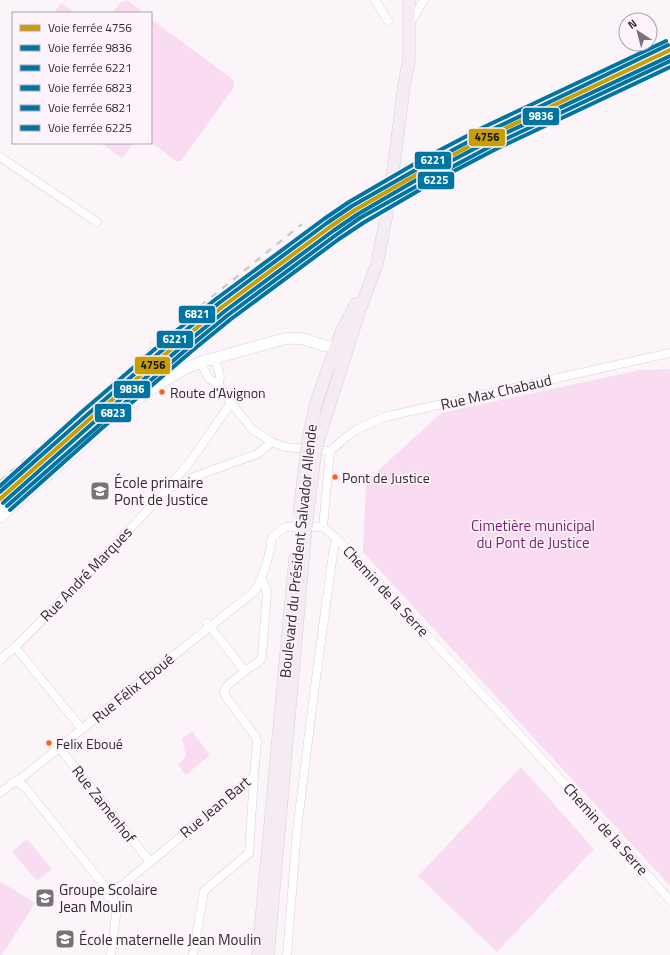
<svg xmlns="http://www.w3.org/2000/svg" width="670" height="955" font-family="'Titillium Web',sans-serif">
<style>
.green{fill:#fadcf2}
.lines{fill:none;stroke-linecap:round;stroke-linejoin:round}
.street-casing{stroke:#d9d2d7;stroke-width:9}
.secondary-casing{stroke:#d9d2d7;stroke-width:12}
.primary-casing{stroke:#d5d0d3;stroke-width:13}
.street{stroke:#fefefe;stroke-width:8}
.secondary{stroke:#fefefe;stroke-width:11}
.primary{stroke:#f4ecf2;stroke-width:12}
.rail{stroke:#cecbcd;stroke-width:2.5;stroke-dasharray:7 7;stroke-linecap:butt}
.primary-bridge-casing{stroke:#d5d0d3;stroke-width:13;stroke-linecap:butt}
.primary-bridge{stroke:#f4ecf2;stroke-width:12}
.rail-1-casing{stroke:#fdf3fa;stroke-width:7}
.rail-2-casing{stroke:#fdf3fa;stroke-width:7}
.rail-3-casing{stroke:#fdf3fa;stroke-width:7}
.rail-4-casing{stroke:#fdf3fa;stroke-width:7}
.rail-5-casing{stroke:#fdf3fa;stroke-width:7}
.rail-6-casing{stroke:#fdf3fa;stroke-width:7}
.rail-1{stroke:#c89e05;stroke-width:4}
.rail-2{stroke:#0075a1;stroke-width:4}
.rail-3{stroke:#0075a1;stroke-width:4}
.rail-4{stroke:#0075a1;stroke-width:4}
.rail-5{stroke:#0075a1;stroke-width:4}
.rail-6{stroke:#0075a1;stroke-width:4}
.bus-dot{fill:#f26522;stroke:#fdf3fa;stroke-width:1.5}
.labels{text-anchor:middle;dominant-baseline:central;stroke-width:3;stroke-linejoin:round;paint-order:stroke}
.bus-label{font-size:14px;fill:#332a30;stroke:#fdf3fa;text-anchor:start}
.street-label{font-size:15px;fill:#332a30;stroke:#fdf3fa}
.poi-label{font-size:15px;fill:#332a30;stroke:#fdf3fa;text-anchor:start}
.park-label{font-size:15px;fill:#7d1e6d;stroke:#fdf3fa}
.line-badge{stroke:#fdf3fa;stroke-width:1.5}
.badge-label{font-size:11px;text-anchor:middle;font-weight:bold;fill:#fff}
.pale-badge-label{font-size:11px;text-anchor:middle;font-weight:bold;fill:#111}
</style>
<rect width="100%" height="100%" fill="#fbf5f9"/>
<g class="green">
<path d="M127,0L144,13H112L121,2Z"/>
<path d="M61,3L76,13H54Z"/>
<path d="M151,19L234,80V87L181,161H176L151,142Z"/>
<path d="M102,143H133L122,159Z"/>
<path d="M670,369V886L363,552L366,482L441,413L640,370Z"/>
<path d="M192,731L210,755L186,775L178,765L186,756L182,739Z"/>
<path d="M521,767L594,849L497,952L418,876Z"/>
<path d="M27,839L52,869L37,881L12,852Z"/>
<path d="M0,881L35,903L2,955H0Z"/>
</g>
<g class="lines">
<g class="street-casing">
<g id="street">
<path d="M375,0L388,21"/>
<path d="M410,23L424,0"/>
<path d="M0,157L97,222"/>
<path d="M215,358L220,376L219,385"/>
<path d="M201,362L208,378L219,385L231,403L253,430L272,442L285,447L330,451"/>
<path d="M330,451L346,437L356,430L384,417L670,353"/>
<path d="M171,487L175,486L196,476L257,454L272,442"/>
<path d="M323,527L336,538L521,736L670,900"/>
<path d="M323,527L330,451"/>
<path d="M15,647L82,729"/>
<path d="M0,660L15,647L73,589L162,495L171,487L173,481L187,466L231,403"/>
<path d="M245,671L261,660L262,655L267,592L262,578"/>
<path d="M58,746L150,862"/>
<path d="M15,781L24,786L111,894L117,907L111,955"/>
<path d="M0,793L15,781L19,780L109,707L255,591C264,576 270,554 272,537L285,527H323"/>
<path d="M108,897L254,776L257,742L256,737L226,697L224,692L227,686L245,671L207,623"/>
<path d="M193,955L204,891L249,853L254,776"/>
<path d="M287,955L297,830L313,701L333,553L336,538"/>
</g>
</g>
<g class="secondary-casing">
<path id="secondary" d="M0,517L124,408L162,382L184,369L201,362L284,339L295,338L304,339L325,346H336"/>
</g>
<g class="primary-casing">
<g id="primary">
<path d="M308,440L316,403L336,346L342,331L356,304"/>
<path d="M318,441L359,312L377,264L386,218L396,149L404,86L409,60V0"/>
<path d="M258,955L295,559"/>
<path d="M268,955L303,559"/>
</g>
</g>
<use href="#street" class="street"/>
<use href="#secondary" class="secondary"/>
<use href="#primary" class="primary"/>
<path class="rail" d="M0,481L153,347L203,304L302,224"/>
<g class="primary-bridge-casing">
<g id="primary-bridge">
<path d="M299,515L308,440"/>
<path d="M303,559L305,535L315,454L318,441"/>
</g>
</g>
<use href="#primary-bridge" class="primary-bridge"/>
<g class="rail-1-casing">
<path id="rail-1" d="M0,499L91,418L183,339L222,307L330,227L355,210L428,168L489,136L670,50"/>
</g>
<g class="rail-2-casing">
<path id="rail-2" d="M3,503L94,422L186,343L225,311L333,231L358,214L430,172L491,140L670,56"/>
</g>
<g class="rail-3-casing">
<path id="rail-3" d="M0,492L88,414L180,335L219,303L327,223L352,206L426,164L487,132L668,45"/>
</g>
<g class="rail-4-casing">
<path id="rail-4" d="M7,506L98,426L189,347L228,315L336,235L360,218L433,177L493,145L670,61"/>
</g>
<g class="rail-5-casing">
<path id="rail-5" d="M0,486L84,410L176,331L216,299L324,219L349,202L423,159L484,127L666,41"/>
</g>
<g class="rail-6-casing">
<path id="rail-6" d="M10,510L101,429L193,350L231,319L339,239L363,223L435,181L496,149L670,67"/>
</g>
<use href="#rail-1" class="rail-1"/>
<use href="#rail-2" class="rail-2"/>
<use href="#rail-3" class="rail-3"/>
<use href="#rail-4" class="rail-4"/>
<use href="#rail-5" class="rail-5"/>
<use href="#rail-6" class="rail-6"/>
</g>
<defs>
<g id="school-square" transform="scale(1)"><rect x="-9" y="-9" width="18" height="18" rx="4" fill="#797176" stroke="#fdf3fa"/><path d="M0-5L7-2L0 1L-7-2ZM-4 1L0 2.5L4 1V4Q0 6-4 4Z" fill="#fff"/></g>
</defs>
<g fill-rule="evenodd">
<use href="#school-square" x="100" y="491"/>
<use href="#school-square" x="45" y="898"/>
<use href="#school-square" x="65" y="939"/>
</g>
<g class="bus-dot">
<circle cx="162" cy="392" r="3.5"/>
<circle cx="335" cy="477" r="3.5"/>
<circle cx="49" cy="743" r="3.5"/>
</g>
<g class="labels">
<g class="bus-label">
<text x="170" y="392">Route d'Avignon</text>
<text x="342" y="477">Pont de Justice</text>
<text x="56" y="743">Felix Eboué</text>
</g>
<g class="street-label">
<text transform="translate(496 392) rotate(-13)">Rue Max Chabaud</text>
<text transform="translate(298 551) rotate(-84)">Boulevard du Président Salvador Allende</text>
<text transform="translate(86 574) rotate(-46)">Rue André Marques</text>
<text transform="translate(386 591) rotate(47)">Chemin de la Serre</text>
<text transform="translate(133 688) rotate(-39)">Rue Félix Eboué</text>
<text transform="translate(104 804) rotate(52)">Rue Zamenhof</text>
<text transform="translate(215 807) rotate(-40)">Rue Jean Bart</text>
<text transform="translate(606 829) rotate(48)">Chemin de la Serre</text>
</g>
<g class="poi-label">
<text x="114" y="482">École primaire<tspan x="114" dy="17">Pont de Justice</tspan></text>
<text x="59" y="889">Groupe Scolaire<tspan x="59" dy="17">Jean Moulin</tspan></text>
<text x="79" y="939">École maternelle Jean Moulin</text>
</g>
<g class="park-label">
<text x="533" y="525">Cimetière municipal<tspan x="533" dy="17">du Pont de Justice</tspan></text>
</g>
</g>
<g class="line-badge">
<rect x="522" y="107" width="38" height="19" rx="4" fill="#0075a1"/>
<rect x="468" y="128" width="38" height="19" rx="4" fill="#c89e05"/>
<rect x="414" y="151" width="38" height="19" rx="4" fill="#0075a1"/>
<rect x="417" y="171" width="38" height="19" rx="4" fill="#0075a1"/>
<rect x="178" y="305" width="38" height="19" rx="4" fill="#0075a1"/>
<rect x="156" y="330" width="38" height="19" rx="4" fill="#0075a1"/>
<rect x="134" y="356" width="37" height="19" rx="4" fill="#c89e05"/>
<rect x="113" y="380" width="38" height="19" rx="4" fill="#0075a1"/>
<rect x="94" y="403" width="38" height="20" rx="4" fill="#0075a1"/>
</g>
<g class="badge-label">
<text x="541" y="120">9836</text>
<text x="433" y="164">6221</text>
<text x="436" y="184">6225</text>
<text x="197" y="318">6821</text>
<text x="175" y="343">6221</text>
<text x="132" y="393">9836</text>
<text x="113" y="417">6823</text>
</g>
<g class="pale-badge-label">
<text x="487" y="141">4756</text>
<text x="153" y="369">4756</text>
</g>
<rect x="12" y="12" width="140" height="132" fill="#fdf3fa" stroke="#aca3a9"/>
<rect x="20" y="25" width="20" height="6" fill="#c89e05" stroke="#aca3a9"/>
<text x="48" y="32" font-size="12" fill="#332a30">Voie ferrée 4756</text>
<rect x="20" y="45" width="20" height="6" fill="#0075a1" stroke="#aca3a9"/>
<text x="48" y="52" font-size="12" fill="#332a30">Voie ferrée 9836</text>
<rect x="20" y="65" width="20" height="6" fill="#0075a1" stroke="#aca3a9"/>
<text x="48" y="72" font-size="12" fill="#332a30">Voie ferrée 6221</text>
<rect x="20" y="85" width="20" height="6" fill="#0075a1" stroke="#aca3a9"/>
<text x="48" y="92" font-size="12" fill="#332a30">Voie ferrée 6823</text>
<rect x="20" y="105" width="20" height="6" fill="#0075a1" stroke="#aca3a9"/>
<text x="48" y="112" font-size="12" fill="#332a30">Voie ferrée 6821</text>
<rect x="20" y="125" width="20" height="6" fill="#0075a1" stroke="#aca3a9"/>
<text x="48" y="132" font-size="12" fill="#332a30">Voie ferrée 6225</text>
<g transform="translate(638 32) rotate(324)"><circle r="19" fill="#fdf3fa" stroke="#aca3a9"/>
<path d="M0-3L7 15L0 10L-7 15Z" fill="#797176"/>
<text y="-6" font-size="11" font-weight="bold" text-anchor="middle" fill="#332a30">N</text>
</g>
</svg>
